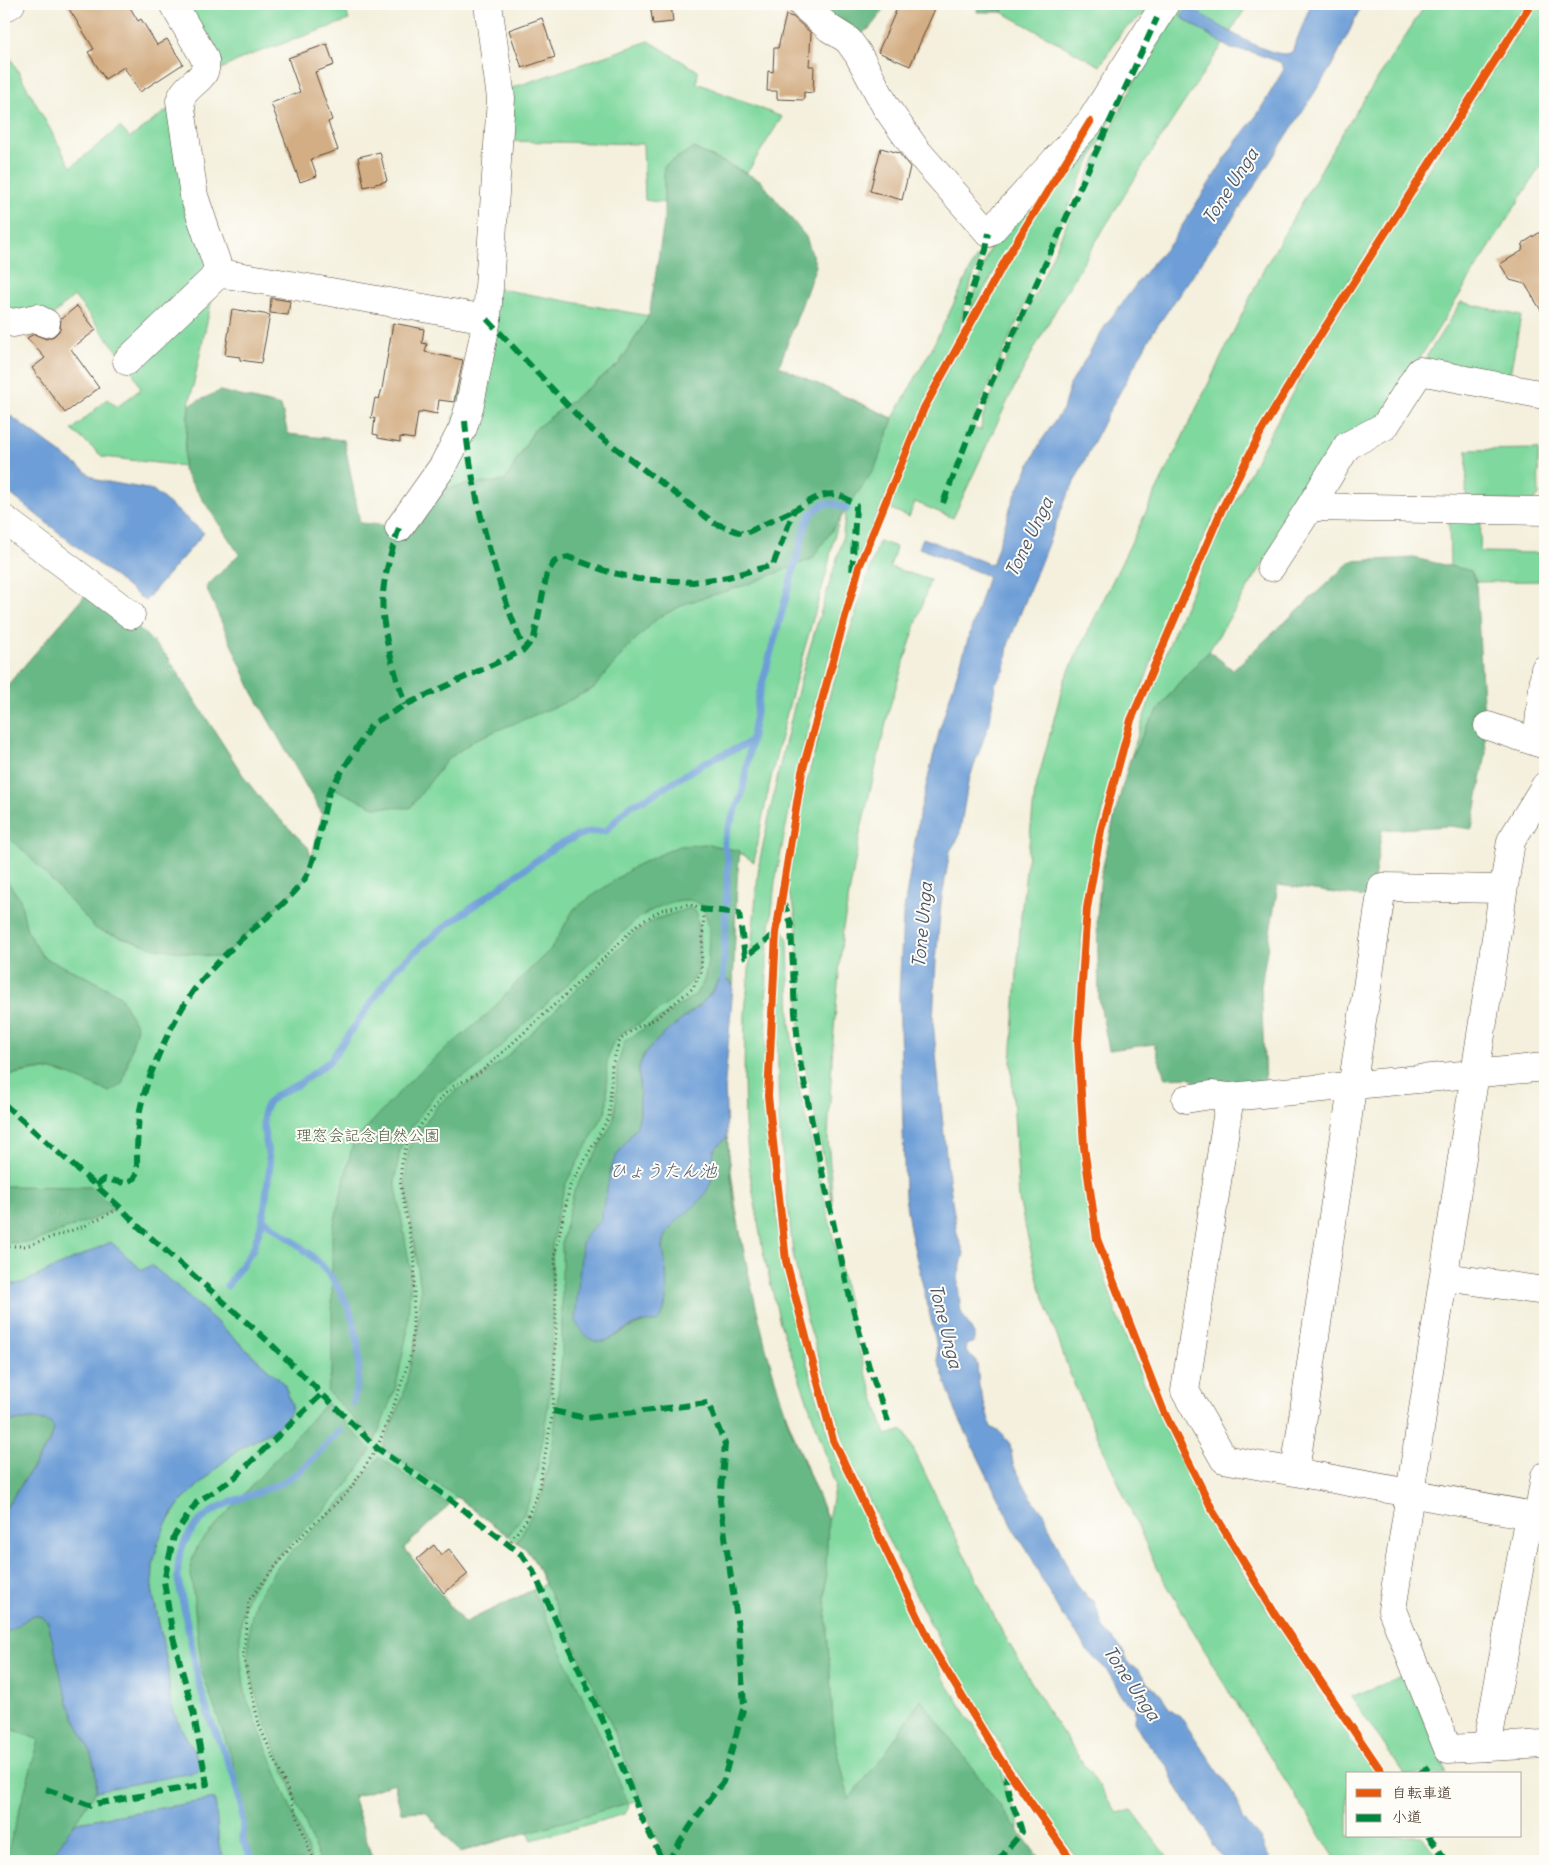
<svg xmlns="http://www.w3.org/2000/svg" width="1549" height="1865" font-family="Delius,'Klee One',sans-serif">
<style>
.green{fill:#7fd89e;stroke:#5d815e;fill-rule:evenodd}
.forest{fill:#67b885;stroke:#517152}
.water{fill:#6d9ed7;stroke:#54647a}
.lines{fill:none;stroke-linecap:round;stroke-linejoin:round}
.stream{stroke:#6d9ed7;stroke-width:7}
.building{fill:#d3ad83}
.minor-casing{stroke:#57483b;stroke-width:29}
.path{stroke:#57483b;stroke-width:3;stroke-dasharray:1 4;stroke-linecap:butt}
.minor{stroke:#fff;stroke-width:28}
.quiet{stroke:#00873e;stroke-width:6;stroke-dasharray:12 6;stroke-linecap:butt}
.cycleway-casing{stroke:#fdfcf7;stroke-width:11}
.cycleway{stroke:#e8590c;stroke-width:8}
.labels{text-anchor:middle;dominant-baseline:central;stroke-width:4;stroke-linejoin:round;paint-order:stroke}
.park-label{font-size:16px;fill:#4f5e44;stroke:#fdfcf7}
.water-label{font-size:18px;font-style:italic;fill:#4f5868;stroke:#fdfcf7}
</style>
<rect width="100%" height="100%" fill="#fdfcf7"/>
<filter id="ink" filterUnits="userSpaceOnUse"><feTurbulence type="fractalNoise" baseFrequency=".02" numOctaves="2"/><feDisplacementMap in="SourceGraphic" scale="10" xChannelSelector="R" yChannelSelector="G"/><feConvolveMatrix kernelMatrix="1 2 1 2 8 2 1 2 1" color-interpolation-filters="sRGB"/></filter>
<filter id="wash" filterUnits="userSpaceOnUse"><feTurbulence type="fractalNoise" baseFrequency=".0096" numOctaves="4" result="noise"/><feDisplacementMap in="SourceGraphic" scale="20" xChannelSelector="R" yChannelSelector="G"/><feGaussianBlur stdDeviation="1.12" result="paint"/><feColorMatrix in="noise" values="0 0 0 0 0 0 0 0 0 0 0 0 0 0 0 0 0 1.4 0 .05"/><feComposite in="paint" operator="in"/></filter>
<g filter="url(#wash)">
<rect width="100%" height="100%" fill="#f4f0dd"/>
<g class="green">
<path d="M178,4H344L349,20L245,57L219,70Z"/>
<path d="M1009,4H1153L1149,10L1122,31L1100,66L1002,12Z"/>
<path d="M1168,4H1248L1230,33L1187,6L1181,17L1223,44C1158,141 1095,238 1039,340C1007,398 981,459 953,518L915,502L909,517L889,508C933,386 998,265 1073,158C1092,130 1113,103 1134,76L1080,180L975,416L974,429L981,430L982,419L1000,374L1086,180L1142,66L1159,18Z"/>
<path d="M1426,4H1527L1475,81L1317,331L1238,468L1200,545L1160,639L1136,704L1107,794L1091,863L1081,945L1077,1026L1079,1114L1086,1187L1095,1245L1117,1316L1143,1380L1183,1465L1224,1541L1351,1742L1376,1774H1348V1836H1422L1440,1861H1337L1224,1684L1155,1564L1071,1377L1038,1281L1019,1200L1011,1062L1021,915L1035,791L1064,681L1265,267L1341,135Z"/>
<path d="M1537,4H1545V159L1418,361L1379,419L1341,438L1209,651L1177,685L1147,726L1129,763C1139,733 1148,702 1159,672C1180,612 1208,554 1237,498C1323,325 1431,164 1537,4Z"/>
<path d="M649,41L698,71L697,83L782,117L747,173L693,148L665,166L664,203L645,200L643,144L502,141L503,91Z"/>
<path d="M4,46L71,167L120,127L130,138L174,105L211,261L123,358L74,296L49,319L4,312Z"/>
<path d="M1053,175L970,313L975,292L994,236Z"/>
<path d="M977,256L980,257L966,297L957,341L930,391L880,509L846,604L816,698L792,796L775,882L767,956L765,1105L769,1160L788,1294L812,1381L837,1460L916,1625L947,1684L1002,1770L1003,1782L1018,1820V1830L1041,1861H668L640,1800L628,1803L629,1807L625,1814L532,1840L528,1832L460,1852L425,1811L401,1812L394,1783L353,1797L373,1861H225L219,1846L215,1799L77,1822L49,1861H4V1634L202,1767L177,1720L170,1701L168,1668L152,1589L153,1565L158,1541L166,1524L179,1504L221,1464L242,1447L273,1431L284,1421L292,1405L284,1384L184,1292L142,1271L111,1242L22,1283L4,1285V1076L37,1070H50L4,963V805L258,923C276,907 300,892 309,869L325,802L431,491L494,288L649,316L619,364L534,430L505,481L488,562L778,366L893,418L931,350ZM846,510L842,542L803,670L779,769L759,864L745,1013L744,1078L745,1124L750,1174L763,1252L780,1323L818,1431L835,1485L828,1519C819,1502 812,1481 805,1463C761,1360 739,1248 727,1137L580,1266L730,981L733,986L737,879L739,852L754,862C771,765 797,673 825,578C831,558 833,526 846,510ZM457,1497L526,1549L535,1562L545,1584L464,1623L404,1548Z"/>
<path d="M216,280L189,405L184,466L103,457L72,430L107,399L117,407L141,389L129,364Z"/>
<path d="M1461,302L1521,316L1509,379L1423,362Z"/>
<path d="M1538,449L1539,496L1533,501L1466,500L1467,450Z"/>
<path d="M1449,518L1481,519L1480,552L1540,553L1541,581L1476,582L1471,571L1450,566Z"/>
<path d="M879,541L896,547L890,567L930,580L890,706L860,834L843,928L833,1041L828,1138L833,1206L800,1040L797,924L794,908L786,887L803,796L830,693Z"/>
<path d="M782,927L788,940L790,1024L798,1084L859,1350L886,1435L904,1430L998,1624L1049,1713L1117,1813L1132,1810L1171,1861H1079L1031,1795L950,1662L892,1548L849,1458L806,1315L793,1253L779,1125L777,1018L781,928Z"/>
<path d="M1407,1674L1441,1760L1446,1774H1404L1351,1697Z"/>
</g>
<g class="forest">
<path d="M808,4H888L870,28L860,34Z"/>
<path d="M978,4H1009L1002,12H977Z"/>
<path d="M693,148L760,180L806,237L816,266L779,366L893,419L875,468L812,559L746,585L687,603L658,618L629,646L594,688L564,703L476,739L447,760L410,808L374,807L331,787L322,814L252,691L206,587L239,554L183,470L189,405L220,391L281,406L288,434L344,440L360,523L405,527L431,491L470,484L505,481L534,430L619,364L649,316L664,222V166Z"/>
<path d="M1414,558L1471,571L1476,582L1486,753L1472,829L1449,826L1382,830L1371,898L1278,885L1261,986L1265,1083L1201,1089L1189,1077L1165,1078L1154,1044L1109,1050L1099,999L1097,916L1101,875L1115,814L1129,763L1147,726L1177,685L1209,651L1233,670L1351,561Z"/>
<path d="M88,592L132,621L166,655L246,780L265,804L308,847L312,860L306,877L290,895L258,923L222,958L155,948L96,929L30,857L4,833V689Z"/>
<path d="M707,844L740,851L737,879L733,986L730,981L720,979L707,998L651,1046L643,1055L639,1067L640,1113L637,1126L617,1155L603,1214L580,1266L591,1339L604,1342L634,1326L645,1322L665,1306C665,1296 667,1286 666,1275C666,1263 661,1250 665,1237C672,1217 702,1206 711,1181C715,1171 712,1160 714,1150L727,1137L734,1204L750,1281L767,1352L789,1426L828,1520L825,1597L834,1736L849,1799L884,1755L921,1699L1041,1861H668L653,1831L612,1726L535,1562L526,1549L517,1542L542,1495L553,1442L562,1355V1241L574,1191L613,1122L616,1104L617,1067L625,1041L695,995L704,981L708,960L709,926L703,906C699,904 693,900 688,900C670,899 651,910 636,920L477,1069L456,1080L434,1095L404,1138L399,1155L395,1181L411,1273L407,1334L396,1386L375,1441L327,1391L332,1369V1232L353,1143L402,1089L428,1064L489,1013L521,978L551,949L574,909L635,866L679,846Z"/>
<path d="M4,877L20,899L27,931L43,957L93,980L120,996L137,1027L122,1085L110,1092C90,1085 72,1074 51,1070C36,1068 19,1073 4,1076Z"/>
<path d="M690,908L697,913C698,925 702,959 698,970C693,987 656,1013 640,1023C629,1029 616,1035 611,1047C602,1070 610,1089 606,1111L566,1183L556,1219L552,1247L553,1325L550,1391L543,1439L532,1495L523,1515L508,1536L457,1497L382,1448L403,1397L417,1335L421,1290L405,1182L409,1146L438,1105L459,1089L476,1080L501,1062L636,932L656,919Z"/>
<path d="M4,1186L91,1187L114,1209L93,1219L32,1242L4,1243Z"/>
<path d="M326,1403L371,1450C359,1468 347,1487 332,1502C307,1529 261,1566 247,1599C235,1629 241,1667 246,1697L312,1861H256L248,1850L243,1833L234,1764L202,1672L190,1566L198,1545Z"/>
<path d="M32,1419L49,1422L54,1428V1434L4,1511V1422Z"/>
<path d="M379,1457L449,1505L404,1548L464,1623L533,1590L602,1739L628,1803L460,1852L425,1811L401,1812L394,1783L353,1797L373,1861H320L259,1706L248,1663L249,1628L256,1599L277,1567L358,1484Z"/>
<path d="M33,1615L44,1617L49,1623L67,1698L75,1719L88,1744L97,1776L96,1791L49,1861H5L39,1740L4,1726V1634Z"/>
</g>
<g class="water">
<path d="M1311,4H1362L1350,30L1331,67L1248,196L1153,332L1104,421L1064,503L1008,645L1005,670L995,684L990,721L968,783L959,837L950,851L941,903L936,961L933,1021L939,1085L947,1164L957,1234L964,1253L958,1277V1285L961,1312L974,1334V1342L966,1345L965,1351L973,1357L977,1364L979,1386L991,1427L1001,1433L1010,1444L1013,1464L1033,1501L1045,1514L1049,1527L1075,1583L1088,1598L1094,1601L1103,1628L1125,1652L1126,1660L1131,1666L1139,1670L1148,1684L1161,1694L1169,1708L1180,1716L1235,1796L1243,1819L1260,1838L1265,1850L1273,1861H1224L1212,1844L1209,1833L1193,1813L1173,1781L1168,1767L1142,1736L1134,1722L1135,1708L1125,1701L1107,1670L1087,1651L1076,1632L1061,1614L1042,1580L1031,1556L1015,1532L956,1412L938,1361L936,1342L910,1230L905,1197L899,994L903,916L919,816L940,728L988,576L919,548L923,538L992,565L1013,500L1040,443L1063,409L1070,385L1105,326L1150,266L1171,243L1235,143L1257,115L1284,69L1280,62L1248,51L1231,49L1181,17L1187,5C1205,16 1274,64 1292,52Z"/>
<path d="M4,408L7,413L97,480L153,490L204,533L145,601L4,489Z"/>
<path d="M720,979L730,981L733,986L725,1082L727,1137L714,1150C711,1169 716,1180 702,1198C690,1214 663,1224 663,1248C663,1253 665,1258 665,1263C667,1279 669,1312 657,1322C653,1322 648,1321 645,1322C614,1326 602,1365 575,1321L582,1244L586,1234L600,1221L612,1165L617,1155L637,1126L640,1113L639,1067C647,1039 687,1020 707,998C712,993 716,986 720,979Z"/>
<path d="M111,1242L142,1270L151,1265L184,1292L284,1384L292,1405L291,1411L284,1421L272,1431L242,1447L221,1464L179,1504L166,1524L158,1542L153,1565L152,1589L168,1668L170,1701L177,1720L202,1767L197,1772L96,1791C99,1754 77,1731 67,1698C59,1673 55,1648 48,1623L43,1617L33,1615L4,1634V1511L51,1440L54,1428L49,1422L33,1419L4,1422V1285L22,1283Z"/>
<path d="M215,1799L219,1846L225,1861H49L70,1829L77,1822Z"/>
</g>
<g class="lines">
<g class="stream">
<path d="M723,980L728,860L724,843L727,831L742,794L751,742"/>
<path d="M227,1286L253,1249L263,1219"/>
<path d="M353,1403C367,1354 356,1302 320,1264C304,1247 282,1233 263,1219L270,1165L263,1124L264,1111L268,1103L275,1096L299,1084L330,1061L395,969L439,931L555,847L577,836L589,832L606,831L629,806L647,798L704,763L751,742L759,695L806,524L812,513L823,504H834L847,509"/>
<path d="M253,1861L243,1841L242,1809L233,1773L209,1717L199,1683L178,1579C177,1563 179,1552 187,1538C211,1496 253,1501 290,1478C310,1465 324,1446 340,1430"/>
</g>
</g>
<g id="blocks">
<g class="building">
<path d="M66,4H128L138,21L141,19L157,45L167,39L183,64L140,92L124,67L105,79L88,52L94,49Z"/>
<path d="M650,4H671L673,22L653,24Z"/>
<path d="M899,4H937L910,66L878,52Z"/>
<path d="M786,15L793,17L811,33L809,66H814L813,93L804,92V100L777,99V91H767L768,71L773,72L774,48H778Z"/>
<path d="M542,18L555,57L522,68L509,30Z"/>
<path d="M327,44L334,65L315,72L332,120L328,122L338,150L311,159L317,176L300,182L271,103L300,92L288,58Z"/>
<path d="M881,148L899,153L910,167L902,200L870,191Z"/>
<path d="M380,152L387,181L364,187L358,157Z"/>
<path d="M1545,229V317L1525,284L1510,280L1500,264L1522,251L1523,243Z"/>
<path d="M271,298L290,301L288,315L270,313Z"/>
<path d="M77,306L96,330L71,349L99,388L65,413L32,368L45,358L27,338L34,334L46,339L54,336L60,330L61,319Z"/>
<path d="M232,309L270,315L261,363L240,360V357L225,355Z"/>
<path d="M393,323L424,329L422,343L427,344L425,352L463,360L454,402L439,400L437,414L422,411V413H418L414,439L400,437V442L378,438V435L373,434L375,418H371L375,398L379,399L382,389Z"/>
<path d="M434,1545L441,1555L449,1549L468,1574L444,1593L417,1559Z"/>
</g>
</g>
</g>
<g filter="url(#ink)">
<use href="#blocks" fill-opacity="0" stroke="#57483b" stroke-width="1"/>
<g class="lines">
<g class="minor-casing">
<g id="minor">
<path d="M802,4L829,28L848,40L858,54L886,107L917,151L989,233L1090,122L1165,4"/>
<path d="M4,8L11,4"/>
<path d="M216,274L232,275L487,319"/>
<path d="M4,320L13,323L36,318L46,323"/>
<path d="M127,361L213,279L218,267L194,196L180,101C186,81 212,80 204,57L173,4"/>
<path d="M1310,507L1545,511"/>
<path d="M4,519L131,615"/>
<path d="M399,528L443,466L463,428L470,404L487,319L501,98L488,4"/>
<path d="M1271,567L1310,507L1347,446L1385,426L1420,371L1544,395"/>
<path d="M1488,726L1545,745"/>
<path d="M1537,742L1545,669"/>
<path d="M1545,786L1511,841L1392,1610L1448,1749L1545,1744"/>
<path d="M1230,1097L1185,1391L1224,1459L1545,1518"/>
<path d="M1186,1099L1211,1095L1230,1097L1545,1067"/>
<path d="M1444,1277L1545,1291"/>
<path d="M1295,1471L1382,887L1503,889"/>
<path d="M1538,1516L1545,1476"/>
<path d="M1487,1747L1529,1515"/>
</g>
</g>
<g class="path">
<path d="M4,1246H26L82,1227L121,1208"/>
<path d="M314,1861L284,1781L259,1725L243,1655L249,1600L294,1543L349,1491L377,1448L394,1405L412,1351L415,1264L400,1181L402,1162L407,1143L442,1097L454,1086L481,1072L588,974L637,925L661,910L689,904L704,911L701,972L693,988L655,1019L635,1028L620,1040L612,1065L609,1117L570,1186L555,1254L556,1328L553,1411L538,1493L526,1520L508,1545"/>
</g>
<use href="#minor" class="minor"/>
<g class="quiet">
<path d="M487,319L588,427L714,523L744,534L794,510"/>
<path d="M966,324L969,297L986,250L989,233"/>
<path d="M465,421C472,499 495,577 524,650"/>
<path d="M943,503L977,414L1157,18"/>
<path d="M399,528C390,556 380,586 383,615C386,646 396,675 405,705"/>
<path d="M782,901L787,911L791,924L795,1013L800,1061L820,1162L848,1290L869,1367L890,1427"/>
<path d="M700,909L739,913L745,957L776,933"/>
<path d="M4,1104L121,1208L139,1227L270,1343L377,1448L443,1494L522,1555L532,1569L611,1738L640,1814L663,1861"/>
<path d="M96,1185L104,1179L125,1183L135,1178L137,1170C137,1150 137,1129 140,1110C147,1075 175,1014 197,986C209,971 224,956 238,942C260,922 287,904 304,880C318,861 321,814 330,790L372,724L405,705L524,650L534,638L547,573L555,561L568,557L606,571L637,579L693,582L728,577L773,565L794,510C818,497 832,484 856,506L852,575"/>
<path d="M553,1411L586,1418L708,1403L725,1444L720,1501L739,1634L744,1706L723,1782L697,1816L668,1861"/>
<path d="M1419,1774L1433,1764"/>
<path d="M46,1789L89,1805L207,1784L193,1711L173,1637L164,1581L174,1536L197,1502L234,1478L322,1394"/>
<path d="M1428,1836L1447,1861"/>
<path d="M998,1861L1022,1832C1016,1807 1004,1796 1007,1768"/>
</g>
<g class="cycleway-casing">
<g id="cycleway">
<path d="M1383,1774L1275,1614L1214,1513L1164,1412L1097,1239L1084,1147L1078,1042L1087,908L1101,830L1131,720L1222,509L1262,430L1305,359L1531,4"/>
<path d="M1072,1861L1000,1759L934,1650L833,1440L786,1261L768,1096L776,933L802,772L859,567L924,408L1009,254L1090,122"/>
</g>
</g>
<use href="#cycleway" class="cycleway"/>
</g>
</g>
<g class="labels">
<g class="park-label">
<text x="368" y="1135">理窓会記念自然公園</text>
</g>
<g class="water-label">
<text transform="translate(1230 186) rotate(-57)">Tone Unga</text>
<text transform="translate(1029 537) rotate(-64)">Tone Unga</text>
<text transform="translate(922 925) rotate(-85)">Tone Unga</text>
<text x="663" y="1170">ひょうたん池</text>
<text transform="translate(946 1326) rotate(76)">Tone Unga</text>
<text transform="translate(1132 1683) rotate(56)">Tone Unga</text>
</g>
</g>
<rect width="1549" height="1865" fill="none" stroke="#fdfcf7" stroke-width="20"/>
<rect x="1346" y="1772" width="175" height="65" fill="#fdfcf7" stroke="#afa8a0"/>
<rect x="1356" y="1789" width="25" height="8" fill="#e8590c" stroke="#afa8a0"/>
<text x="1392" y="1798" font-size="15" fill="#3b2a1e">自転車道</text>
<rect x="1356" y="1814" width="25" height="8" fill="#00873e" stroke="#afa8a0"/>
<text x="1392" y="1822" font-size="15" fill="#3b2a1e">小道</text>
</svg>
